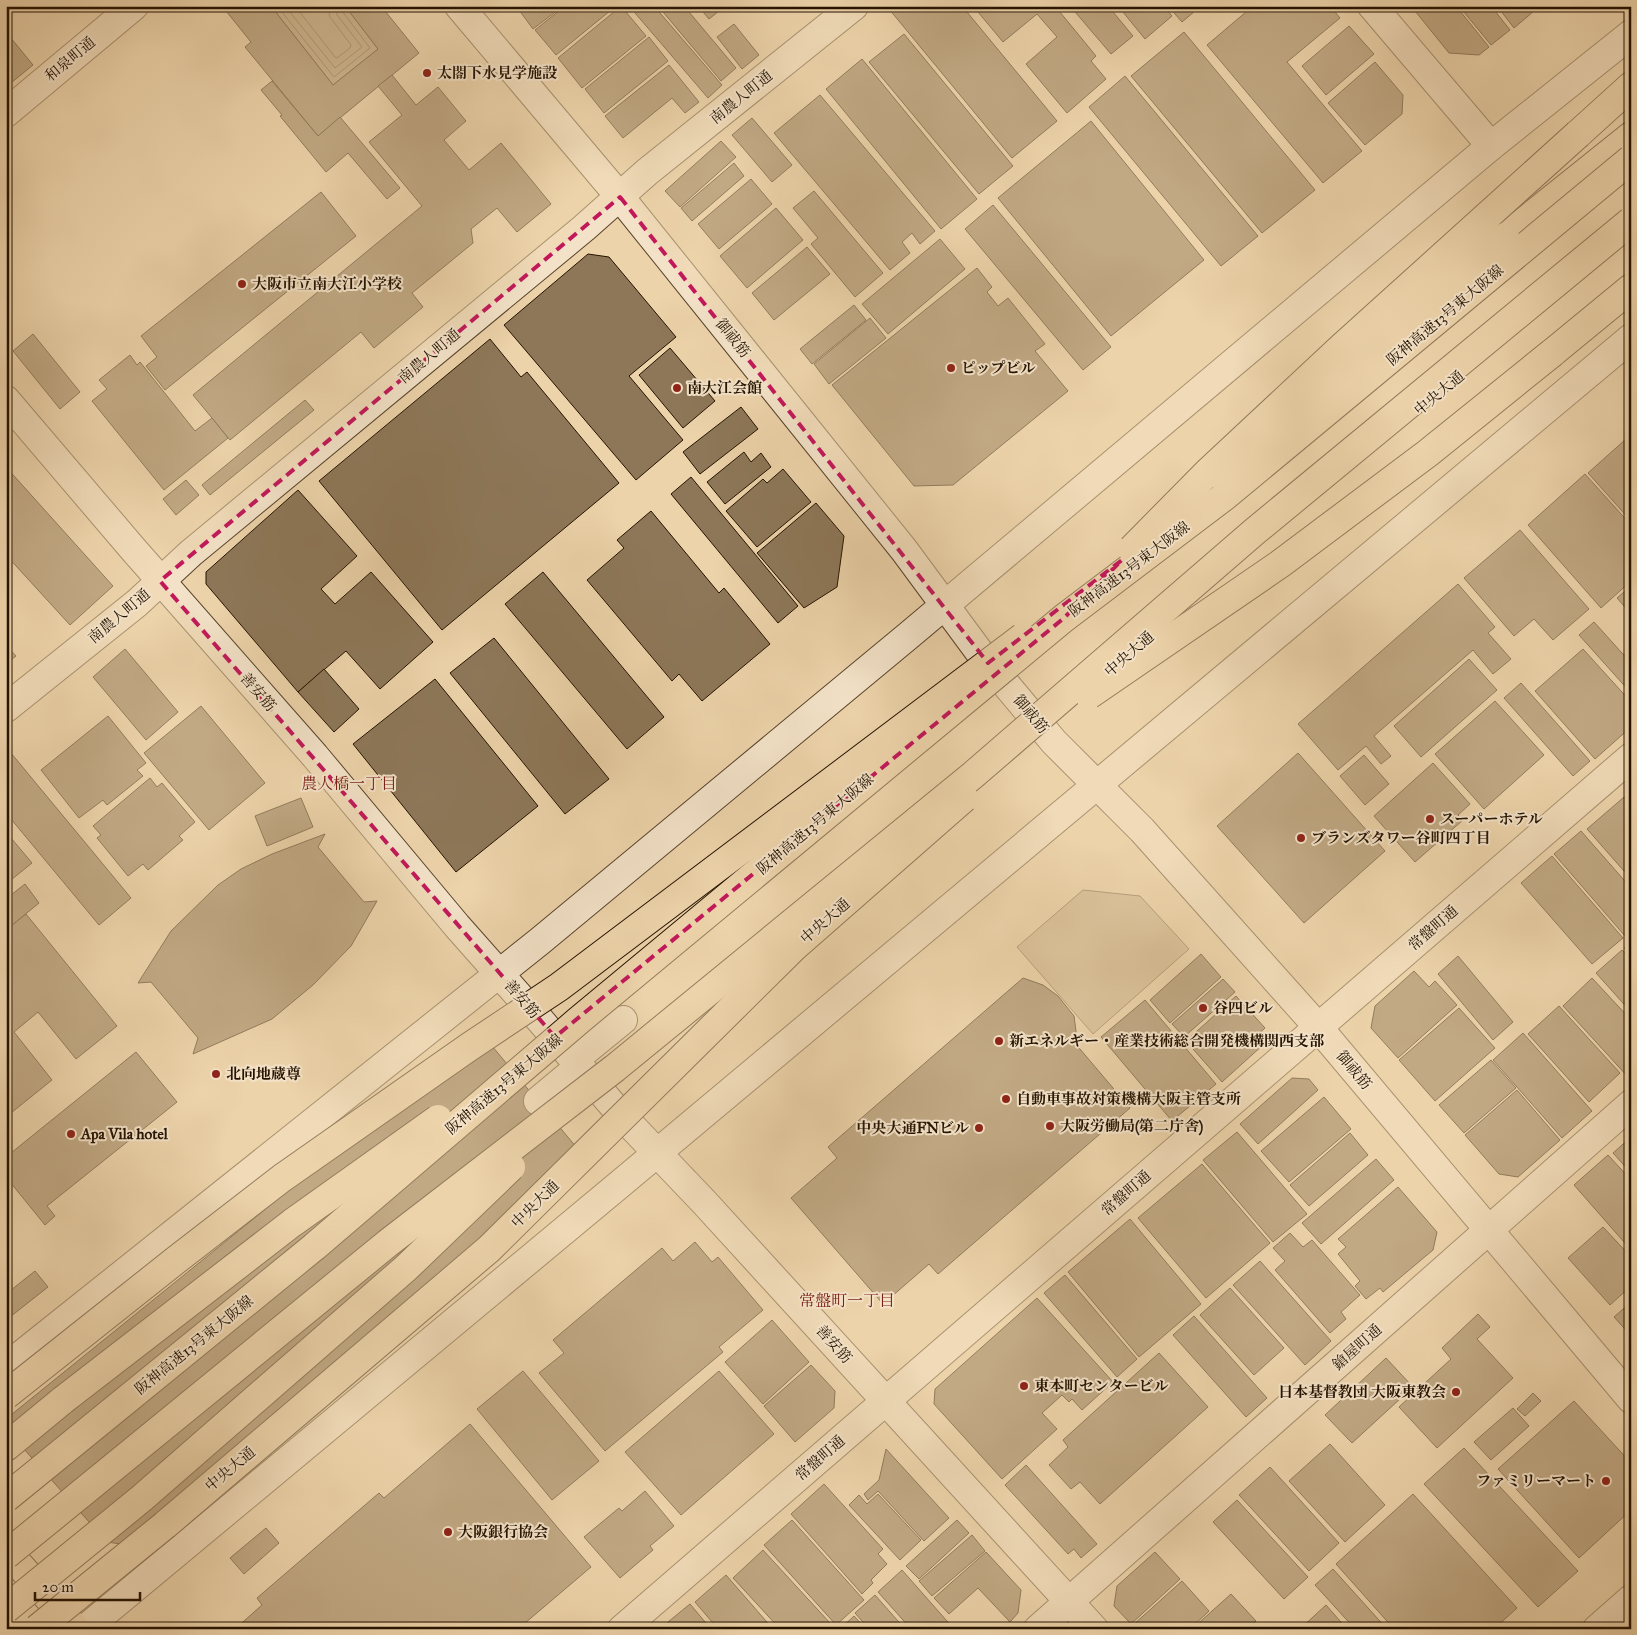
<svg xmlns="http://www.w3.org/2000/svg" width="1637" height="1635" font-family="'IM FELL Great Primer','Noto Serif JP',serif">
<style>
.green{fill:#cbb28d;stroke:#786246}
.water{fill:#a99270;stroke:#745f43}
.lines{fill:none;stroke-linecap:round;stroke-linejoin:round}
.shore{stroke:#675238;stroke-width:1}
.building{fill:#8d7758;stroke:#251300}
.minor-casing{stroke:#57432a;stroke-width:30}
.major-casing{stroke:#251300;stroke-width:30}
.highway-casing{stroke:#251300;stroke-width:30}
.minor{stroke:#f3e2c8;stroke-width:28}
.major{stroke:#edd3aa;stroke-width:28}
.highway{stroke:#edd3aa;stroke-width:28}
.major-bridge-casing{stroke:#251300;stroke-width:30;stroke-linecap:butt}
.highway-bridge-casing{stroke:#251300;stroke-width:30;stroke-linecap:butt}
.major-bridge{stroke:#edd3aa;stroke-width:28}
.highway-bridge{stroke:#edd3aa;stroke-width:28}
.marked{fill:none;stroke:#c2185b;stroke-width:4;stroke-dasharray:10 6;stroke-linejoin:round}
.poi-dot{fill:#8f2418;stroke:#f3e2c8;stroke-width:2}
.labels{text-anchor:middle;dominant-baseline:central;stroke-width:4;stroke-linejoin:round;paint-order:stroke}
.street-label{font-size:15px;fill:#251300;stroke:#f3e2c8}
.poi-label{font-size:15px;font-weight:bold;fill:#251300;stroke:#f3e2c8;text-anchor:start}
.neighbourhood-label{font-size:16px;fill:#7a1f14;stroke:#f3e2c8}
</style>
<rect width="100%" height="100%" fill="#edd3aa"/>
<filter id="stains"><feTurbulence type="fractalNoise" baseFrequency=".004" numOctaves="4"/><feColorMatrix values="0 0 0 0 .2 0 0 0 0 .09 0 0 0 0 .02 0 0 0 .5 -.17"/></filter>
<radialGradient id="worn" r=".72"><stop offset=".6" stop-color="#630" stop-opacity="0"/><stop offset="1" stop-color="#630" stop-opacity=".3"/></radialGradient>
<path class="green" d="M1083,890L1140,896L1189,949L1093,1034L1017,947Z"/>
<path class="water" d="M271,6H345L378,49L333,85Z"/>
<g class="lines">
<g class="shore">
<path d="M277,6L334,77L370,48L342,11L341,6"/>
<path d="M285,6L335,68L362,47L337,15L335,6"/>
<path d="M295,6L335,57L337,58L350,48L351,45L330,17L327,6"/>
</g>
</g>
<g class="building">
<path d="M222,6H271L333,85L378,49L345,6H381L419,53L318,136L245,47L251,42Z"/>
<path d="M516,6H563L533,29Z"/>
<path d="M565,6H616L556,55L535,30Z"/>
<path d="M621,6L646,36L582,88L558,58Z"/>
<path d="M629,6H654L722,85L708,98Z"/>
<path d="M658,6H684L736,68L721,81Z"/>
<path d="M698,6H723L724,7L709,19Z"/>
<path d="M893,6H962L1057,121L1012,158L889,9Z"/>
<path d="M973,6H1055L1096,56L1091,61L1106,79L1067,113L1026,64L1057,37L1037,14L1003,42Z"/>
<path d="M1070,6H1108L1133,36L1111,54Z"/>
<path d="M1118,6H1164L1172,16L1145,39Z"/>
<path d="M1168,6H1201L1182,22Z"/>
<path d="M1253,6H1330L1340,18L1287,62L1362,151L1323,183L1207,45Z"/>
<path d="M1411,6H1456L1489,47L1479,55L1449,53Z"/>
<path d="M1459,6H1491L1510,30L1491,45Z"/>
<path d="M1497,6H1540L1514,28Z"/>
<path d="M734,24L759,55L742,69L717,37Z"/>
<path d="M1349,26L1374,54L1326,95L1302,66Z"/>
<path d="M6,32L33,65L6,87Z"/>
<path d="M1184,32L1315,190L1262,233L1131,76Z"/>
<path d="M904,34L1013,166L979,194L869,62Z"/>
<path d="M649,37L668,61L604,113L585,89Z"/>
<path d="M862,59L977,199L941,229L826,89Z"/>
<path d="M1375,62L1403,95L1402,114L1365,145L1328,103Z"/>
<path d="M669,65L699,102L685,113L672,98L623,138L605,116Z"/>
<path d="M392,75L416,105L438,87L466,121L444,140L469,170L501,143L551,204L517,232L497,208L471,229L473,243L412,293L423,307L374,348L361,332L230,440L193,395L422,206L369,142L402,115L378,86Z"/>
<path d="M1125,76L1258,236L1221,266L1089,107Z"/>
<path d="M272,81L318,136L340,117L400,188L387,199L348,153L326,172L280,116L282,115L261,90Z"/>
<path d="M820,95L935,231L920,244L912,233L902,242L910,253L890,270L774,133Z"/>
<path d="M752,118L792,165L772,182L732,135Z"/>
<path d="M1091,121L1204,260L1111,336L998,198Z"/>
<path d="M721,141L736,157L680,207L665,191Z"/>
<path d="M734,163L744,176L692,221L681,208Z"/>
<path d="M751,179L772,204L719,249L698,224Z"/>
<path d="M814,191L883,273L855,297L811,244L818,238L793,208Z"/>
<path d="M321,192L356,236L165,390L146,366L157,357L141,336Z"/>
<path d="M993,205L1111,347L1083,370L965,229Z"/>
<path d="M776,208L803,240L747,288L720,256Z"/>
<path d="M940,239L965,269L888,334L862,304Z"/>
<path d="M807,247L830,274L774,320L752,293Z"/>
<path d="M588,254L609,257L676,337L629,376L683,440L636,480L504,325Z"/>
<path d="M977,268L992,287L987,292L998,306L1008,298L1045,344L1035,351L1068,391L953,485L914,486L832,385Z"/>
<path d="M854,305L866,320L812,364L800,349Z"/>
<path d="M870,318L886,338L829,384L814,364Z"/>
<path d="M33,334L80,392L60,409L13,351Z"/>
<path d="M490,339L521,377L527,372L619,483L442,630L319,481Z"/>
<path d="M670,348L715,401L683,428L639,375Z"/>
<path d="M130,355L137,365L140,362L195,431L212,418L228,438L164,490L92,401L107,389L99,380Z"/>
<path d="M305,400L314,410L210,495L202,485Z"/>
<path d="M741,407L758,429L700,474L683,452Z"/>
<path d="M1626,439L1631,444V521L1588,473Z"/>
<path d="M744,452L751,462L761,453L771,467L725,504L707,482Z"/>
<path d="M6,467L113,586L70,625L6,555Z"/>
<path d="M783,469L811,502L757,547L726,511L763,479L767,483Z"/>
<path d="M1585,474L1631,525V581L1601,608L1528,525Z"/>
<path d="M691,477L798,606L778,623L671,494Z"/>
<path d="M186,480L199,495L176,515L163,499Z"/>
<path d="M298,490L357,556L321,589L335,604L371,572L433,642L380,689L346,651L298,692L206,584V572Z"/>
<path d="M816,503L844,536L837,587L804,608L757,553Z"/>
<path d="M651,511L719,593L724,588L770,644L702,701L679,674L672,681L587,580L624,548L617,540Z"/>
<path d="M1520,530L1589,609L1553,640L1534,619L1514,636L1464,578Z"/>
<path d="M543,572L664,717L627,749L505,604Z"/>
<path d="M1458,584L1495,627L1488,633L1511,659L1493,674L1473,650L1374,736L1391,756L1381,764L1366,746L1338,770L1298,724Z"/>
<path d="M1631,586V614L1617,598Z"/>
<path d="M1594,622L1631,663V693L1579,635Z"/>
<path d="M494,638L609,779L565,814L450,673Z"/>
<path d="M6,645L16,656L6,664Z"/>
<path d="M125,649L178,712L146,740L93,677Z"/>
<path d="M1583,649L1631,702V727L1595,759L1535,691Z"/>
<path d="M1469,659L1497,690L1421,757L1394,726Z"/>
<path d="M324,669L359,709L334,732L298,692Z"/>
<path d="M435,679L538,806L456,872L353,744Z"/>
<path d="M1521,683L1590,761L1573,776L1504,698Z"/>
<path d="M1495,701L1544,755L1484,809L1435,754Z"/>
<path d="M201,706L265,783L209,830L144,753Z"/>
<path d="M108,716L146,763L137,770L143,776L107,805L103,800L79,818L41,770Z"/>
<path d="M6,747L131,898L99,925L6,813Z"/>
<path d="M1298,753L1385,851L1304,923L1217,826Z"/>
<path d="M1364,755L1389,784L1365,805L1340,776Z"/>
<path d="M1433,763L1470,804L1458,815L1463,820L1415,862L1374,816Z"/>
<path d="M150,778L157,787L162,783L195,822L179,836L183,840L148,870L143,864L128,876L97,838L101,835L93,826Z"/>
<path d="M1631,791V879L1587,829Z"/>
<path d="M301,798L313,827L267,846L255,816Z"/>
<path d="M1581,831L1631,888V931L1625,936L1554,854Z"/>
<path d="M6,832L32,863L6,884Z"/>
<path d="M325,834L318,847L364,902L377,901L351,946L313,985L272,1019L193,1054L198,1038L151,982L138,983L171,931L218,885L241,869L272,854Z"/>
<path d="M1552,856L1623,938L1592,964L1521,883Z"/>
<path d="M25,884L39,903L6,930V899Z"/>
<path d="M26,914L117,1026L76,1059L38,1012L14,1032L52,1080L6,1117V930Z"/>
<path d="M1631,942V955L1624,948Z"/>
<path d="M1622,950L1631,959V1012L1596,973Z"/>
<path d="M1201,954L1221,977L1170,1023L1150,1000Z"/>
<path d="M1458,956L1513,1022L1493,1040L1438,974Z"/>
<path d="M1414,971L1429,987L1435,981L1457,1005L1398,1058L1371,1028L1375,1006Z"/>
<path d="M1023,978L1043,985L1058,996L1074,1016L1076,1031L1074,1042L1130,1108L938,1274L929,1264L883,1304L791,1198L837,1158L828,1147Z"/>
<path d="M1592,978L1631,1020V1075L1628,1077L1563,1006Z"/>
<path d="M1223,979L1235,992L1184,1037L1172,1024Z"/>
<path d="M1236,996L1265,1028L1256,1036L1263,1045L1222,1082L1186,1041Z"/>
<path d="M1145,1000L1216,1084L1172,1121L1101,1037Z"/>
<path d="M1559,1006L1620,1073L1589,1102L1528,1034Z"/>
<path d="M1459,1008L1495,1048L1435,1101L1399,1060Z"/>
<path d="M1523,1033L1592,1111L1562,1138L1493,1060Z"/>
<path d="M482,1034L587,1160L128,1545L107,1542L6,1429V1419Z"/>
<path d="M136,1052L177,1102L47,1206L55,1216L45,1225L6,1177V1157Z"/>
<path d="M1491,1060L1516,1088L1464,1133L1439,1105Z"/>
<path d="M1292,1078L1309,1079L1318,1090L1258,1144L1240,1124Z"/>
<path d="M1517,1090L1560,1140L1518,1177L1499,1174L1465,1135Z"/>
<path d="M1324,1097L1351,1129L1289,1182L1261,1151Z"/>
<path d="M1237,1132L1307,1214L1273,1242L1203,1160Z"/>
<path d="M1350,1133L1368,1155L1309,1206L1290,1185Z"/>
<path d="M1631,1137V1173L1613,1153Z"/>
<path d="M1608,1155L1631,1180V1250L1574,1185Z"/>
<path d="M1376,1159L1394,1180L1321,1244L1302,1223Z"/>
<path d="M1202,1164L1270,1243L1206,1298L1138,1218Z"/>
<path d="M1398,1187L1437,1232L1433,1250L1383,1292L1380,1288L1366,1299L1355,1286L1360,1281L1338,1254L1346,1247L1338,1239Z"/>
<path d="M1130,1219L1201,1304L1139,1357L1068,1272Z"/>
<path d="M1603,1227L1631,1257V1286L1610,1305L1568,1258Z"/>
<path d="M1290,1233L1303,1247L1312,1240L1360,1295L1341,1312L1346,1319L1330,1333L1275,1270L1285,1261L1273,1248Z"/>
<path d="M695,1242L712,1262L718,1257L763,1310L719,1347L723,1352L605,1451L539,1373L564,1353L553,1340L662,1248L673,1261Z"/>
<path d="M1260,1261L1331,1341L1305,1365L1233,1285Z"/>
<path d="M35,1271L48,1287L10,1317L6,1313V1294Z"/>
<path d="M1065,1275L1137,1359L1117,1377L1044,1293Z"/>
<path d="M1230,1288L1284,1348L1254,1375L1200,1315Z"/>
<path d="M1037,1298L1113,1382L1082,1410L1072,1399L1069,1402L1062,1395L1042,1413L1057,1429L1002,1479L934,1404L935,1389Z"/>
<path d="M1631,1302V1336L1614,1317Z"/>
<path d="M1478,1314L1490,1327L1477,1339L1513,1378L1437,1448L1399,1407L1451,1359L1442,1348Z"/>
<path d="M1194,1316L1267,1398L1246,1417L1173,1335Z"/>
<path d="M772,1320L809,1362L763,1404L725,1362Z"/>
<path d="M1159,1353L1208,1407L1100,1504L1080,1482L1071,1489L1049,1465L1068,1447L1063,1440Z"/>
<path d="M1386,1358L1413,1387L1352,1443L1325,1415Z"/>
<path d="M811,1365L835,1391L834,1408L795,1442L764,1406Z"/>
<path d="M523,1371L599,1461L552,1500L477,1409Z"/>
<path d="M719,1371L774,1434L681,1515L625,1452Z"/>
<path d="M1533,1393L1541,1401L1525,1416L1517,1409Z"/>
<path d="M1574,1401L1631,1463V1510L1579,1558L1498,1469Z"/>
<path d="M1513,1408L1529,1426L1491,1460L1474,1442Z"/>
<path d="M470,1424L591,1567L518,1629H235L262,1605L257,1598L379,1493L384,1498Z"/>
<path d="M1330,1444L1385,1505L1345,1542L1289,1481Z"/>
<path d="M1464,1448L1578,1571L1538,1607L1424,1484Z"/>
<path d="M886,1449L949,1518L924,1541L878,1491L868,1500L864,1494L879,1480Z"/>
<path d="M1026,1465L1097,1544L1081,1558L1074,1549L1068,1554L1005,1485Z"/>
<path d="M1270,1467L1339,1543L1309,1571L1239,1495Z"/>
<path d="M824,1484L883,1549L878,1554L887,1564L871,1580L873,1583L862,1594L791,1514Z"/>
<path d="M645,1491L674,1526L650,1546L653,1550L620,1578L584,1537L619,1508L622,1511Z"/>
<path d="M878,1494L921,1540L900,1560L849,1505L859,1495L867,1504Z"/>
<path d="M1413,1494L1517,1608L1494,1629H1394L1336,1564Z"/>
<path d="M1237,1500L1308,1577L1284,1599L1213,1522Z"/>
<path d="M792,1520L864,1600L836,1625L764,1545Z"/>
<path d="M957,1520L969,1533L919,1579L906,1566Z"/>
<path d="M266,1528L279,1543L244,1574L230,1558Z"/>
<path d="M972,1535L985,1551L932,1596L919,1581Z"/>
<path d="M763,1550L830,1623L824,1629H780L733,1578Z"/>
<path d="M986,1552L1021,1590L1018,1613L1010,1622L978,1588L949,1614L934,1598Z"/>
<path d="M1155,1552L1180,1579L1131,1624L1114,1606L1117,1586Z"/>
<path d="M1333,1569L1387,1629H1355L1315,1585Z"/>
<path d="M902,1570L954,1629H911L878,1592Z"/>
<path d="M726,1575L773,1629H718L695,1602Z"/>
<path d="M1182,1581L1209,1611L1190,1629H1136L1133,1625Z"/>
<path d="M1231,1594L1256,1621L1247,1629H1192Z"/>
<path d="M875,1595L905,1629H869L855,1613Z"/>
<path d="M690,1604L711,1629H674L668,1622Z"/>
<path d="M1326,1605L1347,1629H1300Z"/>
<path d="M854,1616L866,1629H840Z"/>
</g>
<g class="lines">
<g class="minor-casing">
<g id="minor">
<path d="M459,6L620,197L904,550L983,657L1054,742L1142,830L1318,1027L1631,1399"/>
<path d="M1372,6L1491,146"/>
<path d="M6,113L134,6"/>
<path d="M6,400L133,549L315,756L457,926L534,1013L622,1116L704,1202L1094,1629"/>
<path d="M6,708L137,603L191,553L584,228L647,172L854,6"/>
<path d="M574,1060L623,1020"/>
<path d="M538,1101L580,1066"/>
<path d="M6,1367L540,941L908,636L1491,146L1631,34"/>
<path d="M85,1629L620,1184L1631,338"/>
<path d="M622,1629L1631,757"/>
<path d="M1038,1629L1631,1104"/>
<path d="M1597,1629L1631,1599"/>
</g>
</g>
<g class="major-casing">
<g id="major">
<path d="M1505,237L1631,136"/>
<path d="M6,1550L76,1629"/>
</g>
</g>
<g class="highway-casing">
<g id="highway">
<path d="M1578,134L1631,86"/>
<path d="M1552,353L1631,288"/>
<path d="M6,1447L63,1400"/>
</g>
</g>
<use href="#minor" class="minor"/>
<use href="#major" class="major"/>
<use href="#highway" class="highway"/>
<g class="major-bridge-casing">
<g id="major-bridge">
<path d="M1221,476L1505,237"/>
<path d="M6,1395L176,1260L282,1178L469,1047L559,987L1023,637"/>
<path d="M37,1629L165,1525L489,1249L793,948L964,798"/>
</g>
</g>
<g class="highway-bridge-casing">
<g id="highway-bridge">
<path d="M1132,549L1207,473L1342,347L1578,134"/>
<path d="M1089,695L1280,564L1428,453L1552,353"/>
<path d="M63,1400L292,1223L438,1119"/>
<path d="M6,1498L314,1247L578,1021L1064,618L1225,496L1631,159"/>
<path d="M6,1555L388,1243L615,1068L973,775L1254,532L1631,221"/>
<path d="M6,1609L142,1498L406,1268L511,1167"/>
</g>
</g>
<use href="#major-bridge" class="major-bridge"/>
<use href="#highway-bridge" class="highway-bridge"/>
</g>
<path d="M0 0H1637V1635H0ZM620,197L988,663L1122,560L1064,618L555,1037L160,581Z" fill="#edd3aa" fill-opacity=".55" fill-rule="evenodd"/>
<path class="marked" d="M620,197L988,663L1122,560L1064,618L555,1037L160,581Z"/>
<g class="poi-dot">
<circle cx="427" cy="73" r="5"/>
<circle cx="242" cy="284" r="5"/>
<circle cx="951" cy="368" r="5"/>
<circle cx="677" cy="388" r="5"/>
<circle cx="1430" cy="819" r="5"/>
<circle cx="1301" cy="838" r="5"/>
<circle cx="1203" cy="1008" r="5"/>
<circle cx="999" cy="1041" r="5"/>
<circle cx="216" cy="1074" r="5"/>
<circle cx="1006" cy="1099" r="5"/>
<circle cx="1050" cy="1126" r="5"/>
<circle cx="979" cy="1128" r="5"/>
<circle cx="71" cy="1134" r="5"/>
<circle cx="1024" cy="1386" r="5"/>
<circle cx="1456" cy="1392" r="5"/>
<circle cx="1606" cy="1481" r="5"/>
<circle cx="448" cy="1532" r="5"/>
</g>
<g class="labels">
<g class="street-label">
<text transform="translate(70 59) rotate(-40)">和泉町通</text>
<text transform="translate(741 97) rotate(-39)">南農人町通</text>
<text transform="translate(1445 315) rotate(-40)">阪神高速13号東大阪線</text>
<text transform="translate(733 338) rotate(51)">御祓筋</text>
<text transform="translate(429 356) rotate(-40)">南農人町通</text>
<text transform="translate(1439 393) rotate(-40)">中央大通</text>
<text transform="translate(1129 569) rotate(-37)">阪神高速13号東大阪線</text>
<text transform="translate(119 616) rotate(-40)">南農人町通</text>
<text transform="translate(1129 654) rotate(-41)">中央大通</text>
<text transform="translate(258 692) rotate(49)">善安筋</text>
<text transform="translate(1031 714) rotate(50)">御祓筋</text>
<text transform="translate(815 824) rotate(-40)">阪神高速13号東大阪線</text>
<text transform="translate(825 921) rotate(-41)">中央大通</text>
<text transform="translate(1433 928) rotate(-41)">常盤町通</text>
<text transform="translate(522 999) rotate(49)">善安筋</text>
<text transform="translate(1354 1070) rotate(50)">御祓筋</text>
<text transform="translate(504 1084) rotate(-40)">阪神高速13号東大阪線</text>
<text transform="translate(1126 1193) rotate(-41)">常盤町通</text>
<text transform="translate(535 1204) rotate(-45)">中央大通</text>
<text transform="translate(834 1344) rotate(48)">善安筋</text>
<text transform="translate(194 1345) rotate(-39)">阪神高速13号東大阪線</text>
<text transform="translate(1357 1347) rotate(-42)">鎗屋町通</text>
<text transform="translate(820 1458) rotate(-41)">常盤町通</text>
<text transform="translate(230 1469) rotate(-40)">中央大通</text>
</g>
<g class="poi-label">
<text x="437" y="73">太閤下水見学施設</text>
<text x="252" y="284">大阪市立南大江小学校</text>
<text x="961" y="368">ピップビル</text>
<text x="687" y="388">南大江会館</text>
<text x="1440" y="819">スーパーホテル</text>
<text x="1311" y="838">ブランズタワー谷町四丁目</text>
<text x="1213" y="1008">谷四ビル</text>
<text x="1009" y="1041">新エネルギー・産業技術総合開発機構関西支部</text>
<text x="226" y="1074">北向地蔵尊</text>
<text x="1016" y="1099">自動車事故対策機構大阪主管支所</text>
<text x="1060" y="1126">大阪労働局(第二庁舎)</text>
<text x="969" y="1128" text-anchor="end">中央大通FNビル</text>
<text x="81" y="1134">Apa Vila hotel</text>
<text x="1034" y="1386">東本町センタービル</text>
<text x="1446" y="1392" text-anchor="end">日本基督教団 大阪東教会</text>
<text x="1596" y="1481" text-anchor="end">ファミリーマート</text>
<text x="458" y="1532">大阪銀行協会</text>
</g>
<g class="neighbourhood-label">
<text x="349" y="783">農人橋一丁目</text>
<text x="847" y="1300">常盤町一丁目</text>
</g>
</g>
<rect width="1637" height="1635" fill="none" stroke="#edd3aa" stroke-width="25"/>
<rect x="8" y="8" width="1622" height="1620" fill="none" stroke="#251300" stroke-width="2.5"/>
<rect x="12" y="12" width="1612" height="1610" fill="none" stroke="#251300"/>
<path d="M35 1592v8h105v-8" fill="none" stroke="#251300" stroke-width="2.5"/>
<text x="42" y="1592" font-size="15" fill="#251300" stroke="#f3e2c8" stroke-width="4" paint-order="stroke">20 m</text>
<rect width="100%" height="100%" filter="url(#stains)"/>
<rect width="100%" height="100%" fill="url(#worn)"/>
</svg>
